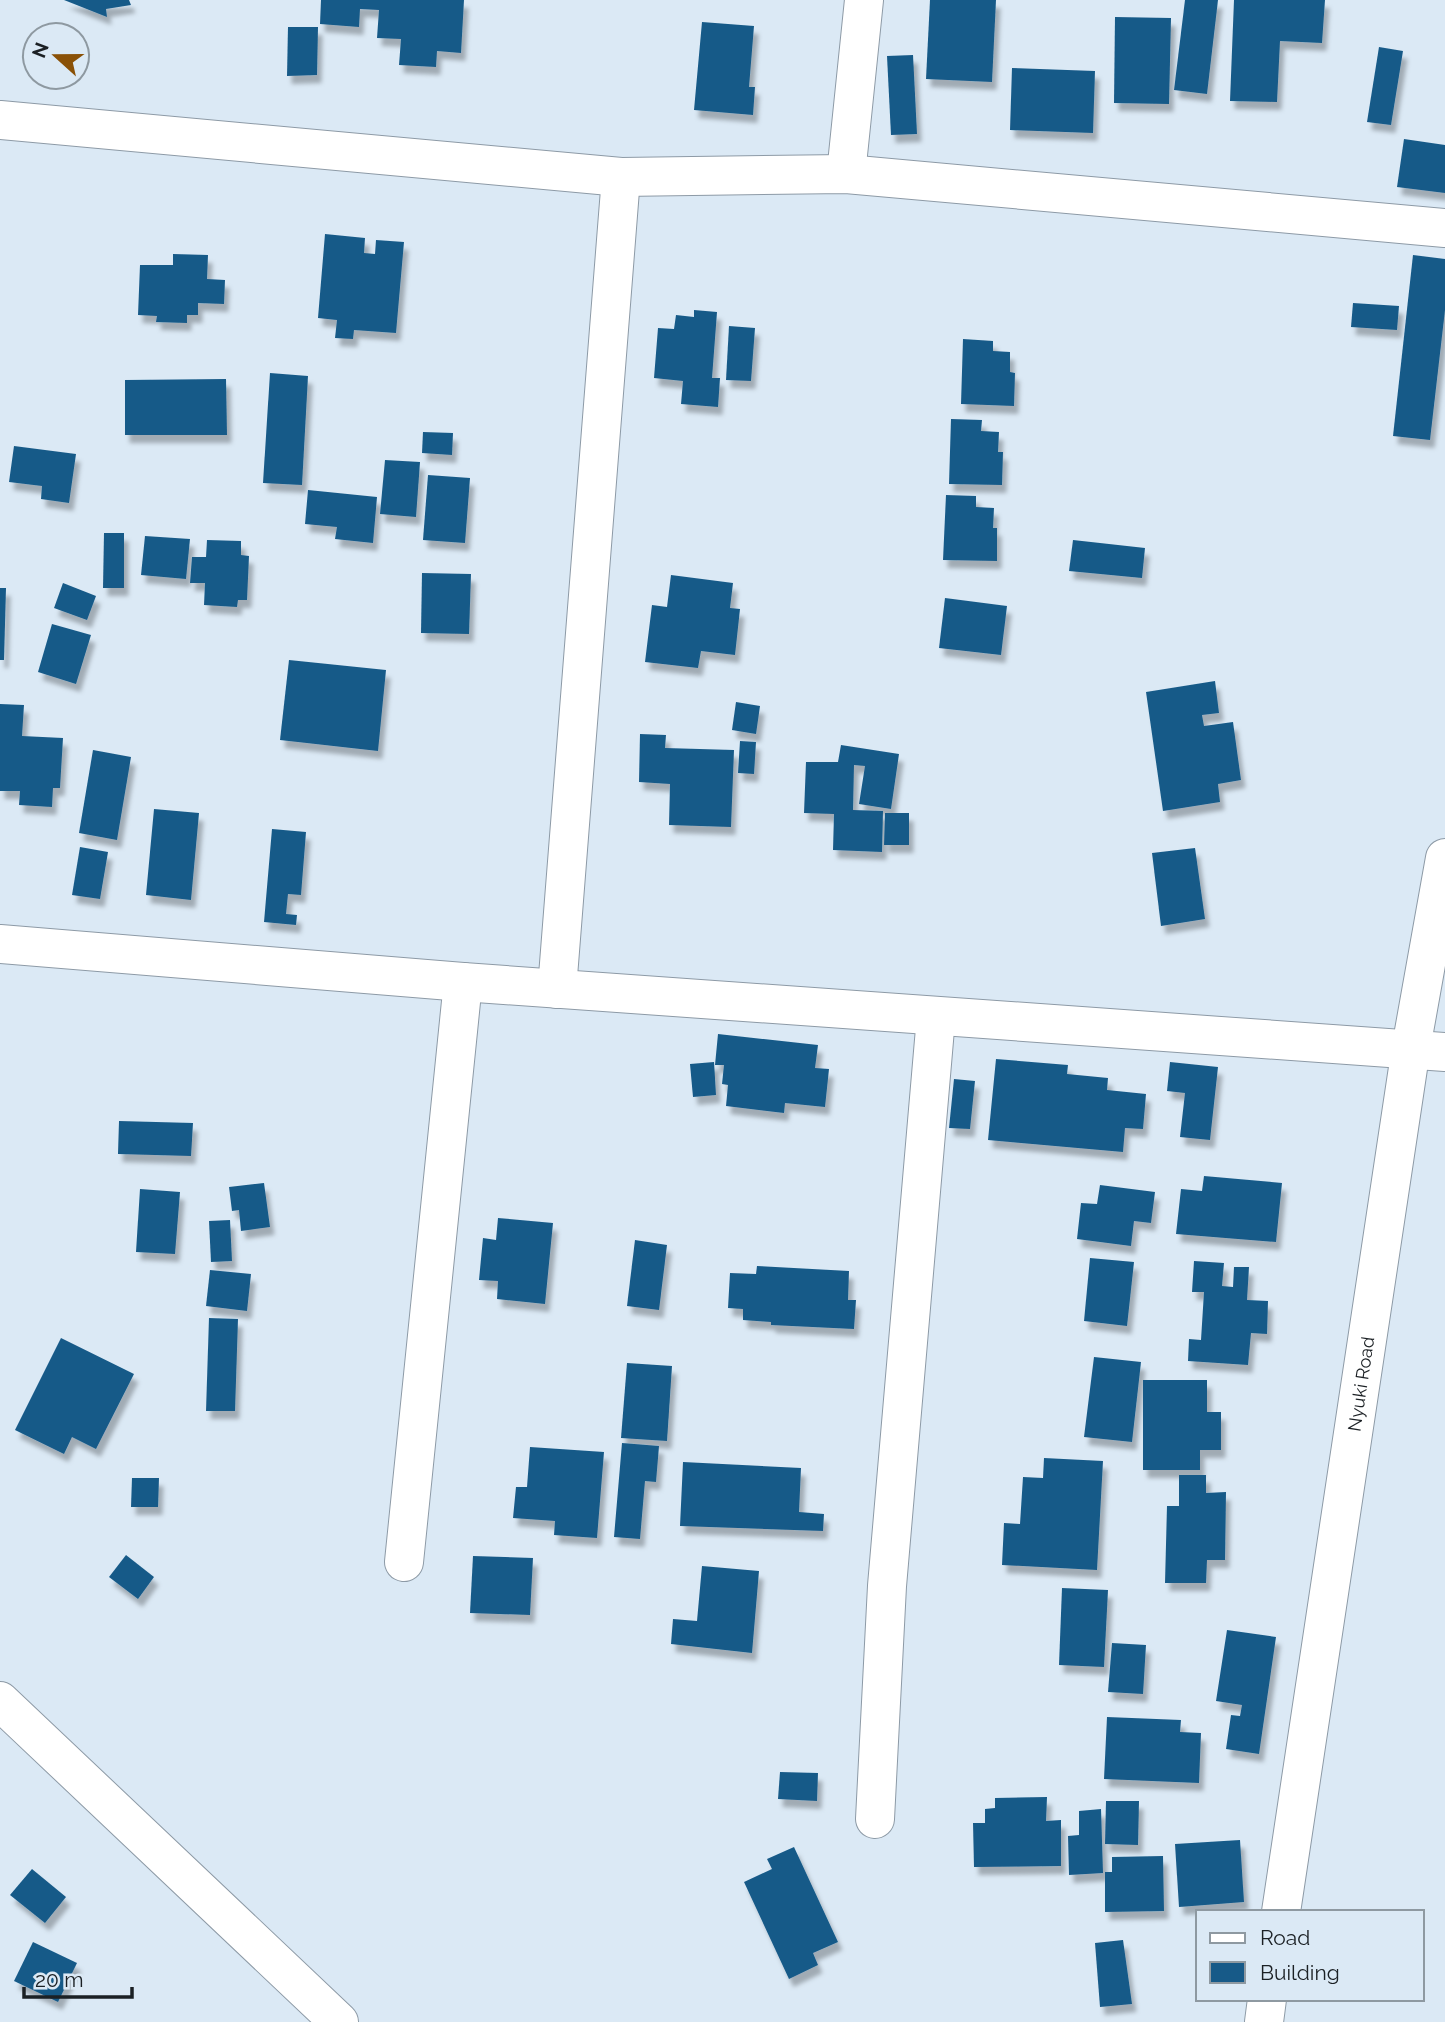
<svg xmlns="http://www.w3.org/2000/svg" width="1445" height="2022" font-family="Raleway,sans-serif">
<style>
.building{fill:#175a88;filter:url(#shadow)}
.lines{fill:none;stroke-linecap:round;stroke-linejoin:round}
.street-casing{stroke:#8d9aa6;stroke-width:40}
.street{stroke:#fff;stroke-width:38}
.labels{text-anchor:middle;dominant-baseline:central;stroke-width:7;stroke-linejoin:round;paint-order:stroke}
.street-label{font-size:18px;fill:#1b2024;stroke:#dbe9f5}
</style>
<defs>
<filter id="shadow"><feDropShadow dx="4.5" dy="8" stdDeviation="2" flood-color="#0004"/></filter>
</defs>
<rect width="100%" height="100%" fill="#dbe9f5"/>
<g class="building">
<path d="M64,0H129L131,5L106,9L107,17Z"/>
<path d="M321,0H464L461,53L437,51L436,67L399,65L401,39L377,38L379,10L360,9L359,27L320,24Z"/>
<path d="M930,0H996L992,82L926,79Z"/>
<path d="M1185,0H1218L1207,94L1174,90Z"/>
<path d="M1234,0H1325L1322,43L1280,41L1277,102L1230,101Z"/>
<path d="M1115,17L1171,18L1169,104L1114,103Z"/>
<path d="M702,22L754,26L749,87H755L753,115L694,110Z"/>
<path d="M288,27H318L317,75L287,76Z"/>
<path d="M1379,47L1403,51L1391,125L1367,122Z"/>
<path d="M913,55L917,134L891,135L887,56Z"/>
<path d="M1012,68L1095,71L1093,133L1010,130Z"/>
<path d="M1404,139L1445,145V193L1397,187Z"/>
<path d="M325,234L365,238L364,253L375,254L376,240L404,242L396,333L354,330L353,339L335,338L337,320L318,318Z"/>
<path d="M173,254L208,255L207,279L225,280L224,304L198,303V315H187V323L156,322L157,316L138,315L140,265H173Z"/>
<path d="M1413,255L1445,259V310L1430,440L1393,436Z"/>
<path d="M1353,303L1399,306L1397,330L1351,327Z"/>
<path d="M694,310L717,312L712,378H720L718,407L681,404L683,381L654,378L658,328L674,329L676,315L694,317Z"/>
<path d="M729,326L755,328L751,381L726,380Z"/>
<path d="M963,339L993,341V351L1010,352V372L1015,373L1014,406L961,404Z"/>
<path d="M270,373L308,376L302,485L263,483Z"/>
<path d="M226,379L227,435H125V380Z"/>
<path d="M951,419L982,420L981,431L999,432L998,452H1003L1002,485L949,484Z"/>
<path d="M423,432L453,433L452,455L422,453Z"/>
<path d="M14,446L76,454L69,503L41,499L42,486L9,482Z"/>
<path d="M385,460L420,462L416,517L380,514Z"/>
<path d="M428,475L470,478L465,543L423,540Z"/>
<path d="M308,490L377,497L373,543L335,539L337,527L305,524Z"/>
<path d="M946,495L976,496V507L994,508L993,528H997V561L943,560Z"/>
<path d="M104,533H124V588H103Z"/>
<path d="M145,536L190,539L186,579L141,575Z"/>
<path d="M207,540L241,541V555L249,556L247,600H238L237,607L204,605L205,583H190L192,557H206Z"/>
<path d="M1073,540L1145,548L1142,578L1069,571Z"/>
<path d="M422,573L471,574L469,634L421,633Z"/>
<path d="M671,575L733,583L730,608L740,609L735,655L701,651L698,668L645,662L652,605L667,607Z"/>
<path d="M63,583L96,596L87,620L54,608Z"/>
<path d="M0,588H6L4,660H0Z"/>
<path d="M945,598L1007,606L1001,655L939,648Z"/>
<path d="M52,624L91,635L76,684L38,672Z"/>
<path d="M289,660L386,670L378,751L280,740Z"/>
<path d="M1215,681L1219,713L1202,715L1204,726L1233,722L1241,780L1218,784L1220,802L1163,811L1146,692Z"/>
<path d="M736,702L760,706L756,734L732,730Z"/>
<path d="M0,704L24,705L22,736L63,738L60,788H53L52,807L19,805L20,791H0Z"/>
<path d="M640,734L666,735L665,748L734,750L731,827L669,825L670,784L639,782Z"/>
<path d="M740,741L756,742L754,774L738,773Z"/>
<path d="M841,745L899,754L891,809L859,804L865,766L854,765L853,810L883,811L882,852L833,850L834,814L804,813L806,762H838Z"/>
<path d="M93,750L131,757L117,840L79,833Z"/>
<path d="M154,809L199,813L191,900L146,895Z"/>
<path d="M885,813H909V845H884Z"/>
<path d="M272,829L306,832L301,895L288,894L286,914L297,915L296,925L264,922Z"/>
<path d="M80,847L108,852L100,899L72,895Z"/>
<path d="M1195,848L1205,919L1161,926L1152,853Z"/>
<path d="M718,1034L818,1045L815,1068L829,1069L825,1107L785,1103L784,1113L726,1106L728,1085L722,1084L724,1065H715Z"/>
<path d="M996,1059L1068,1065L1067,1074L1108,1078L1107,1090L1146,1094L1143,1129L1125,1128L1123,1152L988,1140Z"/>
<path d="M714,1062L716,1095L693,1097L690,1064Z"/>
<path d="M1170,1062L1218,1067L1210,1140L1180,1137L1185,1093L1167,1091Z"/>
<path d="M954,1079L975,1081L970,1129L949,1128Z"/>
<path d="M119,1121L193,1123L191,1156L118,1154Z"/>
<path d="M1204,1176L1282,1183L1276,1242L1176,1234L1181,1189L1202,1191Z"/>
<path d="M264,1183L270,1227L241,1231L239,1210L232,1211L229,1187Z"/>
<path d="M1100,1185L1155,1192L1151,1223L1134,1221L1131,1246L1077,1239L1081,1203L1097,1204Z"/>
<path d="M140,1189L180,1192L175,1254L136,1252Z"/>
<path d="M498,1218L553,1223L545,1304L497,1299L498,1281L479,1280L483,1238L496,1240Z"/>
<path d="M230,1220L232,1261L211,1262L209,1221Z"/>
<path d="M635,1240L667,1245L659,1310L627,1306Z"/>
<path d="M1090,1258L1134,1262L1127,1326L1084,1321Z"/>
<path d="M1194,1261L1224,1263L1222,1286L1233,1287L1234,1267H1249L1247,1300L1268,1301L1267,1334L1251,1333L1248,1365L1188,1361L1189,1339L1201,1340L1204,1292H1192Z"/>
<path d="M757,1266L849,1271L848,1300H856L854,1329L771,1325V1322L743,1320V1309L728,1308L730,1273L756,1274Z"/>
<path d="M210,1270L251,1274L247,1311L206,1306Z"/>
<path d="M209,1318L238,1319L235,1411H206Z"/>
<path d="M61,1338L134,1374L96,1449L72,1437L64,1454L15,1430Z"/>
<path d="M1094,1357L1141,1362L1132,1442L1084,1437Z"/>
<path d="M627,1363L672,1366L667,1441L621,1438Z"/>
<path d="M1143,1380H1207V1412H1221V1450H1200V1470H1143Z"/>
<path d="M622,1443L659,1446L656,1482L645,1481L640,1539L614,1537Z"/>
<path d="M530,1447L604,1452L597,1538L554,1535L555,1521L513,1518L516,1487H527Z"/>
<path d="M1044,1458L1103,1461L1097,1570L1002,1565L1004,1523L1020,1524L1023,1477L1043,1478Z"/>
<path d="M683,1462L801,1468L799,1512L824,1514L823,1531L680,1526Z"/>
<path d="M1179,1475H1206V1493L1226,1492L1225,1560H1207L1206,1583H1165L1167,1506H1179Z"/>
<path d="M132,1478H159L158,1507H131Z"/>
<path d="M126,1555L154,1577L138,1599L109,1577Z"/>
<path d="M473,1556L533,1558L530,1615L470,1613Z"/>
<path d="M702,1566L759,1571L752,1653L671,1644L673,1619L697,1621Z"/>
<path d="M1062,1588L1108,1590L1104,1667L1059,1665Z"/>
<path d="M1227,1630L1276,1637L1259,1754L1226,1749L1231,1715L1240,1716L1242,1705L1216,1701Z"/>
<path d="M1112,1643L1146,1645L1143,1694L1108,1692Z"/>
<path d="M1107,1717L1181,1720L1180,1732L1201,1733L1199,1783L1104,1779Z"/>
<path d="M780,1772L818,1773L817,1801L778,1799Z"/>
<path d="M1047,1797L1046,1821L1061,1820V1866L974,1867L973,1823H985V1809L995,1808V1798Z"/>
<path d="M1106,1801H1139L1138,1845L1105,1844Z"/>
<path d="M1101,1809L1103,1873L1069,1875L1068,1836L1079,1835V1811Z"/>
<path d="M1240,1840L1244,1902L1179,1907L1175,1844Z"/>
<path d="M794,1847L838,1942L813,1953L818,1965L789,1979L744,1882L772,1869L767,1859Z"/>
<path d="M1163,1856L1164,1911L1105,1912V1872H1112V1857Z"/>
<path d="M32,1869L66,1897L45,1923L10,1895Z"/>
<path d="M1123,1940L1132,2004L1100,2007L1095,1943Z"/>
<path d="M33,1942L77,1963L58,2002L14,1981Z"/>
</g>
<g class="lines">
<g class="street-casing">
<g id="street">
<path d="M0,120L621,177L846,174L1445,228"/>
<path d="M846,174L864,0"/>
<path d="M0,944L463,982L1445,1052"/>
<path d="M557,989L621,177"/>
<path d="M404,1562L463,982"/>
<path d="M0,1701L339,2022"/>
<path d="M875,1819L887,1586L936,1017"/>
<path id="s1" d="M1281,1912L1411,1048L1445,858"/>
<path d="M1264,2022L1267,1999"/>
</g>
</g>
<use href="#street" class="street"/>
</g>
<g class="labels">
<g class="street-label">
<text stroke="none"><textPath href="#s1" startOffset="534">Nyuki Road</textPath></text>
</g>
</g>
<rect x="1196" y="1910" width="228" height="91" fill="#dbe9f5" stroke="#8e99a1" stroke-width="2"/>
<rect x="1210" y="1933" width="35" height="10" fill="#ffffff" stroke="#8e99a1" stroke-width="2"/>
<text x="1260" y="1945" font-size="21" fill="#1b2024">Road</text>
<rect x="1210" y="1962" width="35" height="21" fill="#175a88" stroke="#8e99a1" stroke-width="2"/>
<text x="1260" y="1980" font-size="21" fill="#1b2024">Building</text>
<g transform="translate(56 56) rotate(291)"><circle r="33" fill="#dbe9f5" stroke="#8e99a1" stroke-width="2"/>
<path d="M0-5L12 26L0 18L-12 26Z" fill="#8a5107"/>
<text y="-10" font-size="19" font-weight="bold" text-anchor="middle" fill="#1b2024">N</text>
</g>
<path d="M24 1987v10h108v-10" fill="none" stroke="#1b2024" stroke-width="3.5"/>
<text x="35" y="1987" font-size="21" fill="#1b2024" stroke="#dbe9f5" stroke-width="5" paint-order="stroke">20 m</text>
</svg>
